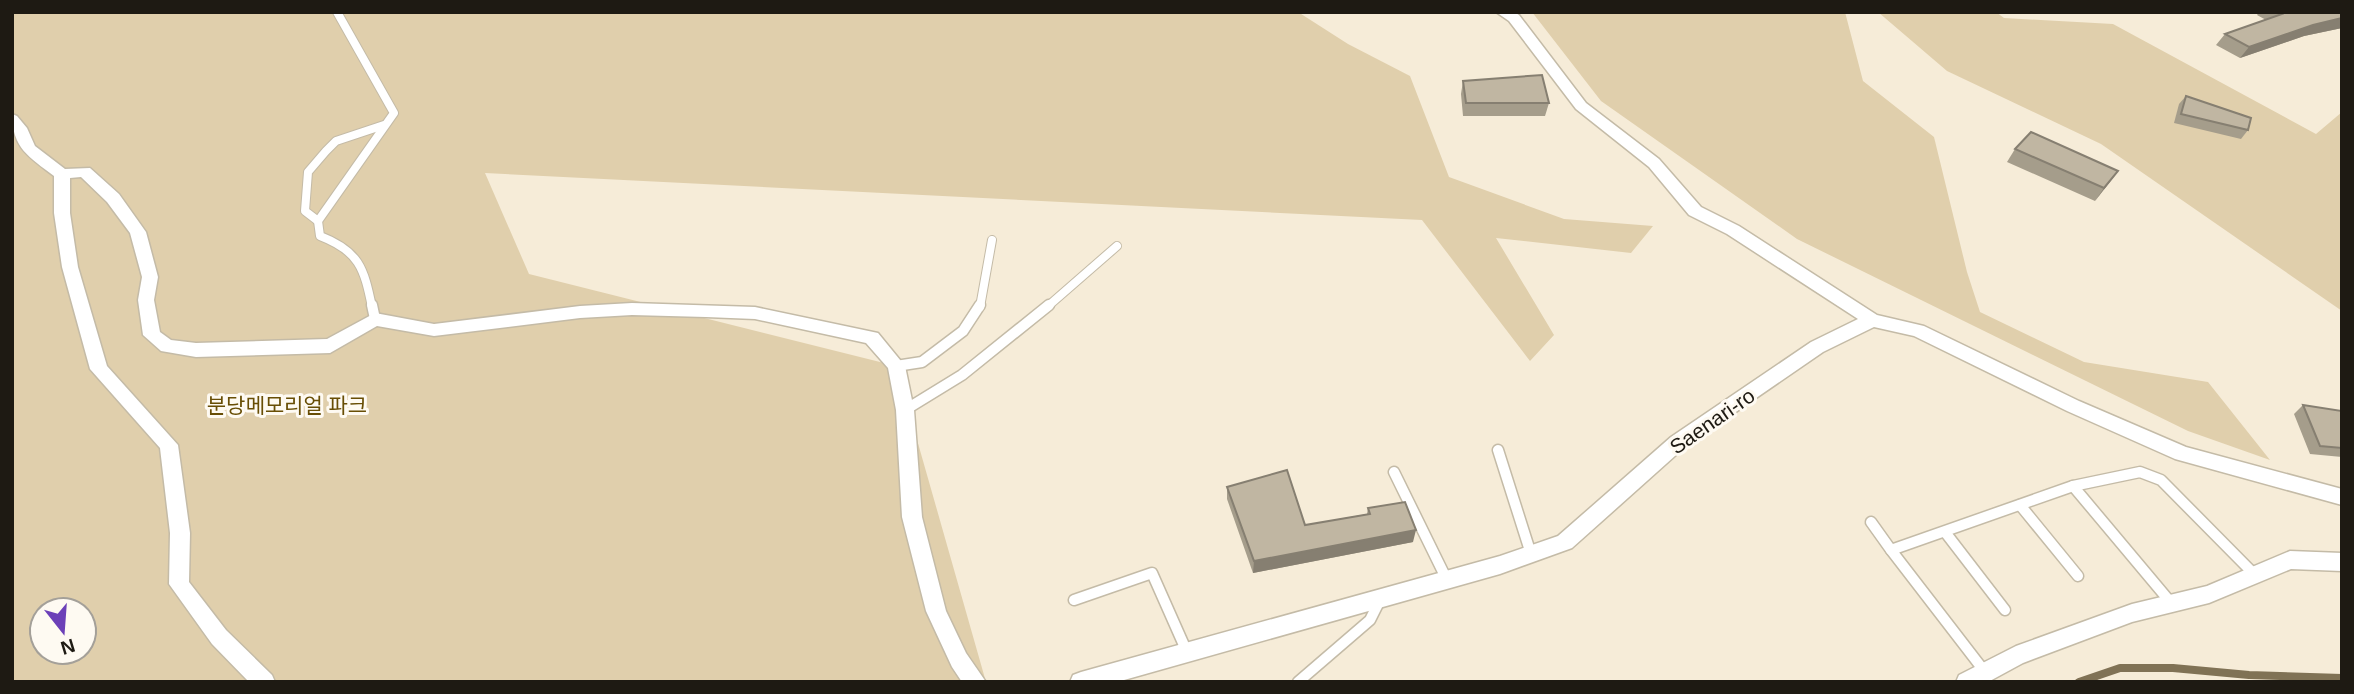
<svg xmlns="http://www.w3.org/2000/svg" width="2354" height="694" font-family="Helvetica,'Noto Sans KR',sans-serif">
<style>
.green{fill:#e0cfac;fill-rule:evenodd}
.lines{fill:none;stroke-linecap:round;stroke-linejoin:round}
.stream{stroke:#807255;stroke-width:8}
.service-far1-casing{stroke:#c4bba7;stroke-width:10}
.service-casing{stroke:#c4bba7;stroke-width:13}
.minor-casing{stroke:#c4bba7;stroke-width:3}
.service-far1{stroke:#fff;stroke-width:8}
.service{stroke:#fff;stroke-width:10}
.minor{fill:#fff;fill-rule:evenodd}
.wall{fill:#a59d8b}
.shaded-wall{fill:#867f71}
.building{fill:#c0b6a2;stroke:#867f71;stroke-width:2}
.labels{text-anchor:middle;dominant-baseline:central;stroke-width:6;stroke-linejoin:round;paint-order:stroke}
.park-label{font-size:21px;fill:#684e05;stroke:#fefaf2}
.street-label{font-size:21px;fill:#1e1a13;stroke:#fefaf2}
</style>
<rect width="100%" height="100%" fill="#f6ecd8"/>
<g class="green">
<path d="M12,12H1298L1348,44L1410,76L1449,177L1564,219L1653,226L1631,253L1496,238L1554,335L1530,361L1422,220L485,173L529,274L896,366L986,682H12ZM42,610H84V652H42Z"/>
<path d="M1532,12H1845L1863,81L1934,137L1967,272L1980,312L2084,362L2208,382L2270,460L2188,431L1797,239L1601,101Z"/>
<path d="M1878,12H1996L2004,18L2113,24L2316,134L2342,112V311L2101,144L1947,71Z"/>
</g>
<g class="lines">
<path class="stream" d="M2079,682L2120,668H2173L2249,675L2342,678"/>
<g class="service-far1-casing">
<g id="service-far1">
<path d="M337,12L394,113L318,221L320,236C359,251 364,268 372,307"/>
<path d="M318,221L305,211L308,172L326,151L336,141L384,125"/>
<path d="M980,307L992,240"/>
<path d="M1047,307L1117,246"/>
</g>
</g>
<g class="service-casing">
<g id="service">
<path d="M372,305L375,319"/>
<path d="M896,366L922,362L963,331L980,305"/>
<path d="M905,410L962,375L1049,305"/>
<path d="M1498,450L1531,554"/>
<path d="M1394,472L1447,580"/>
<path d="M2020,505L2078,576"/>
<path d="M1871,522L1891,550"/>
<path d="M1945,532L2005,610"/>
<path d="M1074,600L1152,573L1187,652"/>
<path d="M2172,604L2073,486L2140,472L2161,480L2255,575"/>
<path d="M1985,672L1891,550L2073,486"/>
<path d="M1298,682L1370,620L1380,600"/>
</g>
</g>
<g class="minor-casing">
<g id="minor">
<path d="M1496,12H1514L1519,15L1586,103L1659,159L1701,207L1739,226L1877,315L1924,326L2079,401L2186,447L2342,489V505L2175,459L2067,411L1914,336L1874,327L1823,352L1685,447L1572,548L1500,574L1117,682H1070L1073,675L1081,672L1500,556L1558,536L1671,437L1811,342L1858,319L1727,234L1689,215L1649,167L1576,109L1509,21Z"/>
<path d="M12,114L17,116L27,128L35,146L65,169L90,168L119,194L146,232L158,277L154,300L160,332L171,340L196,343L327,339L375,313L434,324L580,306L632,303L755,307L878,333L905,366L914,410L922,517L946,611L966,653L986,682H962L952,667L926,611L902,517L896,410L888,368L866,343L755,319L706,317L632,315L580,318L434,336L377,326L330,353L196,357L161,351L143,335L138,300L142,277L130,233L107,202L81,177L70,178V213L78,267L107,366L178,445L190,533L189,582L226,630L272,675L275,682H249L212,644L169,584L170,533L160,448L90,369L62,267L54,213V176C29,157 12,148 12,114Z"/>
<path d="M2290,551L2342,553V571L2291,569L2209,603L2132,622L2023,663L1988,682H1956L1959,675L2016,646L2132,604L2207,586Z"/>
</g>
</g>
<use href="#service-far1" class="service-far1"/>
<use href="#service" class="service"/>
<use href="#minor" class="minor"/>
</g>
<g class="wall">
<path d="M2259,12H2342V28L2304,36L2240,58L2216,45L2225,34L2266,20L2257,15Z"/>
<path d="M1463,81L1549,103L1545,116H1463L1461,94Z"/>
<path d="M2186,96L2248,130L2241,139L2174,123L2179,104Z"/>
<path d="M2015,149L2118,171L2095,201L2007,162Z"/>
<path d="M2303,405L2342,411V457L2310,454L2294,414Z"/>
<path d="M1227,487L1305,525L1367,514L1368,508L1413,542L1253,573L1227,499Z"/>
</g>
<g class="shaded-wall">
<path d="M2342,18V28L2304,36L2240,58L2249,47L2313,25Z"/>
<path d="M2118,171L2109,183L2095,201L2104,188Z"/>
<path d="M1416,530L1413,542L1253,573L1254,561Z"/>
</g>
<g class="building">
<path d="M2279,12H2342V18L2313,25L2249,47L2225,34L2282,14Z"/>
<path d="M1542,75L1549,103H1466L1463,81Z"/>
<path d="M2186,96L2251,118L2248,130L2181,114Z"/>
<path d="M2031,132L2118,171L2104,188L2015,149Z"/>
<path d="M2303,405L2342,411V448L2320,446Z"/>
<path d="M1287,470L1305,525L1370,514L1368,508L1405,502L1416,530L1254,561L1227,487Z"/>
</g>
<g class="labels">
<g class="park-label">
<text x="287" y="405">분당메모리얼 파크</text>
</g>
<g class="street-label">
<text transform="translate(1712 421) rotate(-35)">Saenari-ro</text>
</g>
</g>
<rect width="2354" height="694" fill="none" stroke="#1e1a13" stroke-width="28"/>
<g transform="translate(63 631) rotate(163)"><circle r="33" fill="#fefaf2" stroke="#a4a099" stroke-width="2"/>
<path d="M0-5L12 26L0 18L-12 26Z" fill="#6c40b8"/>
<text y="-10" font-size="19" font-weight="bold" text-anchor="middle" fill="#1e1a13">N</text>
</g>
</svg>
